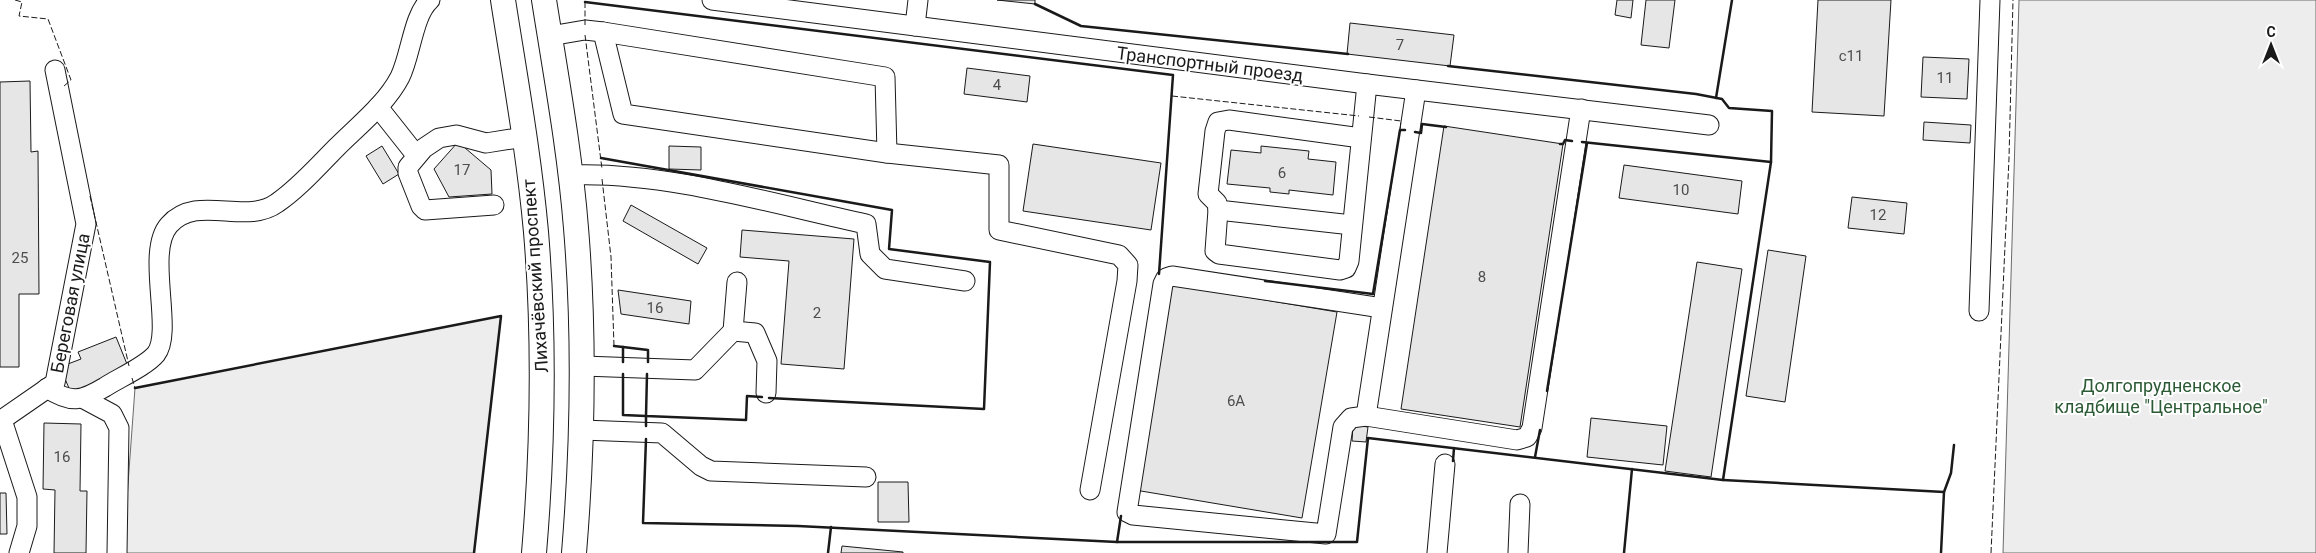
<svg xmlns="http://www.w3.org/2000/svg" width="2316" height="553" font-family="Roboto,sans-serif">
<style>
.green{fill:#ededed;stroke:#6a6a6a}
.building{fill:#e6e6e6;stroke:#1a1a1a}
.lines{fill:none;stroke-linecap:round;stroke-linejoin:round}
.minor-casing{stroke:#1a1a1a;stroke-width:21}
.major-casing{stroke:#1a1a1a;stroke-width:26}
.minor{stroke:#fff;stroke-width:19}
.major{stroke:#fff;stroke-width:24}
.fence{stroke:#1a1a1a;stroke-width:1;stroke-dasharray:6 2.5;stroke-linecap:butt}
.wall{stroke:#1a1a1a;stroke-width:2.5}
.labels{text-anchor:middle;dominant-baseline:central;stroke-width:4;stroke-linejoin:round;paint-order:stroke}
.number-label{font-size:15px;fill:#4d4d4d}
.street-label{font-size:18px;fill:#1a1a1a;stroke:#fff}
.park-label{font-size:18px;fill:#2b5a34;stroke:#fff}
</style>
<rect width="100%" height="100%" fill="#fff"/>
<g class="green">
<path d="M2019,0H2316V553H2003Z"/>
<path d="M501,316L474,553H123L135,388Z"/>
</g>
<g class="building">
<path d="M997,0H1035V4Z"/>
<path d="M1617,0H1633L1631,18L1615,15Z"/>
<path d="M1646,0H1675L1669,48L1641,45Z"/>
<path d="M1818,0H1891L1884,116L1812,112Z"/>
<path d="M1350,23L1454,35L1450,66L1347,54Z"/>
<path d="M1923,57L1969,59L1967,99L1921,97Z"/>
<path d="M967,68L1030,76L1027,102L964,94Z"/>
<path d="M30,81L31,152L38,151L39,294H19V367H0V82Z"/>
<path d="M1924,122L1971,125L1970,143L1923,140Z"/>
<path d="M1444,126L1563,144L1520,427L1401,409Z"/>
<path d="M458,142L491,170L492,194L449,197L434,169Z"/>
<path d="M1033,144L1161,163L1151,230L1023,211Z"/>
<path d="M382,146L399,174L383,184L366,156Z"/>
<path d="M669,146L701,147V170L669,169Z"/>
<path d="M1261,146L1309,151L1308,159L1336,162L1333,195L1289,190V194L1270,192V188L1227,184L1231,150L1261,153Z"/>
<path d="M1624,165L1742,181L1738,214L1619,198Z"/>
<path d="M1852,197L1907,203L1904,234L1848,228Z"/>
<path d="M631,205L707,248L698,264L623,221Z"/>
<path d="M742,230L854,239L844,369L781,364L789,261L740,257Z"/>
<path d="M1768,250L1806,256L1785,402L1746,396Z"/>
<path d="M1697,262L1742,269L1711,477L1665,471Z"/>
<path d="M1170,284L1337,312L1302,518L1135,490Z"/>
<path d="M618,290L691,301L689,324L621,314Z"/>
<path d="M116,337L129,369L71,393L60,367L81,359L78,352Z"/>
<path d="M1591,418L1667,426L1663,465L1587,457Z"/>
<path d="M44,423L81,424L80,491H87L86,553H54L55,490L43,489Z"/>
<path d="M1353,425L1368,427L1366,442L1352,441Z"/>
<path d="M878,482H908L909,522H878Z"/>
<path d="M0,493H6L7,534H0Z"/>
<path d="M842,546L903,552V553H841Z"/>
</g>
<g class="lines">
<g class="minor-casing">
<g id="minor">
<path d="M712,0L1367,84L1709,125"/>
<path d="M915,26L918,0"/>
<path d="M603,32L623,114L887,153L999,165V230L1119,255L1128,265L1127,281L1090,490"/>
<path d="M550,36L585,30L603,32L885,77L887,153"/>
<path d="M378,107L416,155"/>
<path d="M1361,138L1229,120L1218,122L1215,131L1208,194L1217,203L1218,210L1215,251L1219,254L1340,270L1346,268L1349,261L1367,84"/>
<path d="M570,175C664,171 773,204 866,224L870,254L885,269L965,281"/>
<path d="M494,205L425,210L421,206L408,173V167L424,148L439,138L456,135L486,143L524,137"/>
<path d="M1218,210L1352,225"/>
<path d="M1382,308L1172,276L1166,278L1163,284L1127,512L1133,515L1326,534L1343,427L1351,418L1366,416L1517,440L1527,437L1532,428L1581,109"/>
<path d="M1979,311L1990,0"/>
<path d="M733,331L755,333L767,361L766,393"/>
<path d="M583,366L695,370L733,331L737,282"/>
<path d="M47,388C71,404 82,401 105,387C119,378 146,366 156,354C174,331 145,252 169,225C197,193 245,226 277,203C299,188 318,166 337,147C359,125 386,104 400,77C411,55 413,15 430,0"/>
<path d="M84,399L112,414L119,428L117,553"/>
<path d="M1366,416L1416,90"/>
<path d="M2,420L27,497V526L19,553"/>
<path d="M0,421L55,383L86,224L55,70"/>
<path d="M582,430L662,433L701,466L711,471L866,477"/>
<path d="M1437,553L1445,464"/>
<path d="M1518,553L1520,504"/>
</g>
</g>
<g class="major-casing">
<g id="major">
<path d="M503,0C515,77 529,154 536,232C545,340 543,446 534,553"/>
<path d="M544,0C556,76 570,152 576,228C585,337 583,444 574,553"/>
</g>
</g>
<use href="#minor" class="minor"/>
<use href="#major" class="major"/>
<g class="fence">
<path d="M15,0L22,2L19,16L48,19L71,80L64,86"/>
<path d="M585,2V25"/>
<path d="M585,35L602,169"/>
<path d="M1172,96L1359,116"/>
<path d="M1369,117L1401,121L1400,130"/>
<path d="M602,179L611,257L614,346"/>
<path d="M90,196L129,366"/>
<path d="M132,378L135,388"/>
<path d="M1991,553L2009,158L2013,0"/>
</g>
<g class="wall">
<path d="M585,2L1173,75L1159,274"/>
<path d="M1035,4L1081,26L1348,54"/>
<path d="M1716,98L1732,0"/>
<path d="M1415,132L1421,133L1422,124L1446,127"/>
<path d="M1582,142L1771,162"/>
<path d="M1560,144H1563L1565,140L1572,141"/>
<path d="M601,158L892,210L889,249L990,262L984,409L769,398"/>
<path d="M1265,281L1373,294L1400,130H1405"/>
<path d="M614,346L623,347V362"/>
<path d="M623,347L648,350V362"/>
<path d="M623,374V415L646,416V426"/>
<path d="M647,374L646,416L746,420L747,396L762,397"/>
<path d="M135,388L501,316L474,553"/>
<path d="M1547,391L1587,143"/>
<path d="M646,439L643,523L798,526L1117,542L1121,516"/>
<path d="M1535,457L1540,430"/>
<path d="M1453,461L1454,448"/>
<path d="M1723,480L1944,492"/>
<path d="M1117,542H1357L1368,438L1723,480L1771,162L1772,111L1729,108L1722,99L1696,94L1448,66"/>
<path d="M828,553L831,527"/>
<path d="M1624,553L1632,469"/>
<path d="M1941,553L1944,492L1951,473L1954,445"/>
</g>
</g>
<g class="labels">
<g class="number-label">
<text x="1400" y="45">7</text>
<text x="1851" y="56">с11</text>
<text x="1945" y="78">11</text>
<text x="997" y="85">4</text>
<text x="462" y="170">17</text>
<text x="1282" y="173">6</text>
<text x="1681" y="190">10</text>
<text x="1878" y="215">12</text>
<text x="20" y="258">25</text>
<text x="1482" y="277">8</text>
<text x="655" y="308">16</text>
<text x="817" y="313">2</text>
<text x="1236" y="401">6А</text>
<text x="62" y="457">16</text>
</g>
<g class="street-label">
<text transform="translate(1210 64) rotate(7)">Транспортный проезд</text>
<text transform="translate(535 276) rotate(-94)">Лихачёвский проспект</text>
<text transform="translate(70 303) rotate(-79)">Береговая улица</text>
</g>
<g class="park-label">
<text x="2161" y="385">Долгопрудненское<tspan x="2161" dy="21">кладбище "Центральное"</tspan></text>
</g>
</g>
<g transform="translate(2271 45)" stroke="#ffffff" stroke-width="4" paint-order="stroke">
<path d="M0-4L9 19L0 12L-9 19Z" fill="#1a1a1a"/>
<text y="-8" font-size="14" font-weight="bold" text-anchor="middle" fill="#1a1a1a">С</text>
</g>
</svg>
